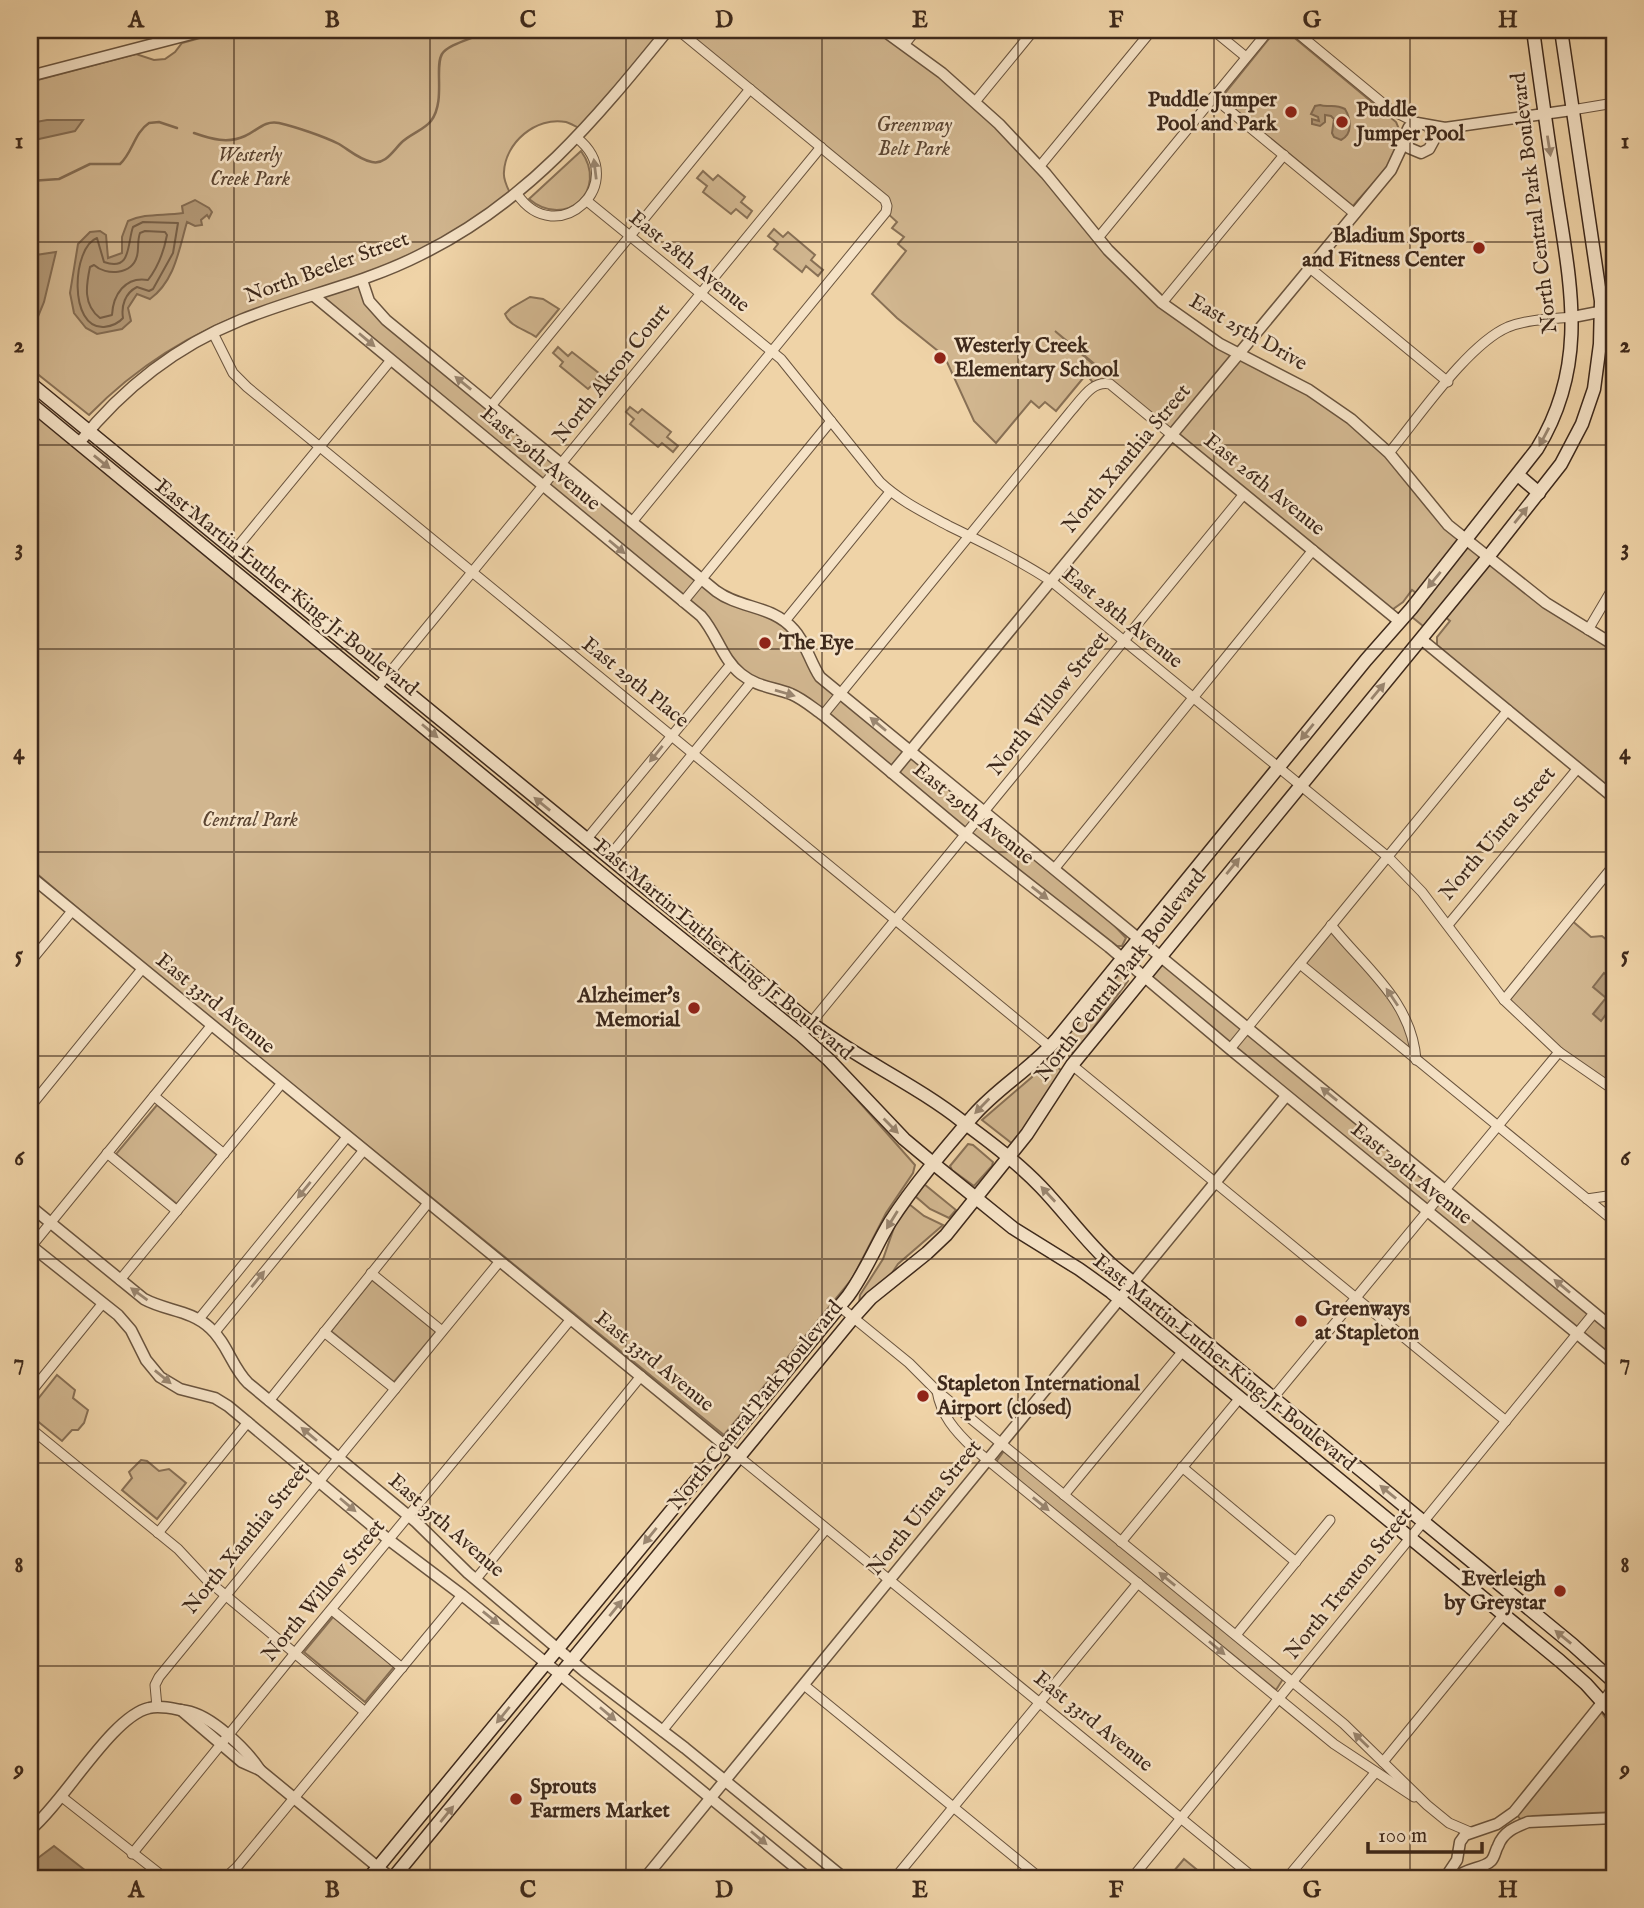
<svg xmlns="http://www.w3.org/2000/svg" width="1644" height="1908" font-family="'IM FELL English',serif">
<style>
.green{fill:#d1b68f;stroke:#887055;stroke-width:2}
.water{fill:#b39977;stroke:#846c52;stroke-width:2}
.lines{fill:none;stroke-linecap:round;stroke-linejoin:round}
.shore{stroke:#786149;stroke-width:2}
.stream{stroke:#846c52;stroke-width:2.5}
.minor-casing{stroke:#6a543e;stroke-width:11}
.tertiary-casing{stroke:#6a543e;stroke-width:13}
.secondary-casing{stroke:#3e291b;stroke-width:15}
.minor{stroke:#f5e2c6;stroke-width:9}
.tertiary{stroke:#f5e2c6;stroke-width:10}
.secondary{stroke:#f5e2c6;stroke-width:12}
.oneway{fill:#9a8670}
.grid{fill:none;stroke:#3e291b;stroke-width:2;stroke-opacity:0.55}
.poi-dot{fill:#8f2418;stroke:#f5e2c6;stroke-width:2.5}
.labels{text-anchor:middle;dominant-baseline:central;stroke-width:5;stroke-linejoin:round;paint-order:stroke}
.poi-label{font-size:21px;font-weight:bold;fill:#3e291b;stroke:#f5e2c6;text-anchor:start}
.park-label{font-size:21px;font-style:italic;fill:#5b4532;stroke:#f5e2c6}
.street-label{font-size:21px;fill:#3e291b;stroke:#f5e2c6}
.neatline{fill:none;stroke:#3e291b;stroke-width:2.5}
.grid-label{font-size:23px;text-anchor:middle;font-weight:bold;fill:#3e291b}
</style>
<rect width="100%" height="100%" fill="#efd3a7"/>
<filter id="stains"><feTurbulence type="fractalNoise" baseFrequency=".00286" numOctaves="4"/><feColorMatrix values="0 0 0 0 .2 0 0 0 0 .09 0 0 0 0 .02 0 0 0 .5 -.17"/></filter>
<radialGradient id="worn" r=".72"><stop offset=".6" stop-color="#630" stop-opacity="0"/><stop offset="1" stop-color="#630" stop-opacity=".3"/></radialGradient>
<g class="green">
<path d="M229,30H660V33L581,129C576,127 570,123 566,122C536,116 505,143 504,172C503,179 507,187 510,193C471,223 427,250 381,269C342,285 299,295 259,308C195,330 136,367 89,415L30,368V82L136,54L154,60L165,59L175,52L182,43Z"/>
<path d="M678,30H883L975,102L1162,303L1351,419L1442,518L1547,603L1614,644V797L1437,645V637L1450,621L1438,611L1423,626L1412,617L1425,600L1412,590L1403,602L1389,612L1110,384L1095,385L1090,379L1097,366L1055,331L1094,365L1056,411L1045,402L1039,408L1031,401L996,443L974,421L947,362L938,351L897,318L872,294L906,251L898,244L904,237L892,228L897,222L886,212L887,206Z"/>
<path d="M1276,30H1285L1396,122C1399,129 1402,135 1400,143C1397,160 1365,191 1353,206L1221,98Z"/>
<path d="M581,151C609,190 566,230 529,199Z"/>
<path d="M703,171L713,180L718,175L745,197L741,202L752,211L747,218L736,209L731,214L703,192L707,186L697,178Z"/>
<path d="M774,229L783,237L788,232L815,255L811,260L823,270L818,276L806,266L802,272L774,249L778,244L768,236Z"/>
<path d="M362,280L369,301L716,591L785,621L812,666L1111,922L1126,938L1122,946H1117L1079,916L1053,899L823,715L740,674L711,630L314,296Z"/>
<path d="M530,297L543,299L559,309L536,337C525,329 510,327 505,314L511,308Z"/>
<path d="M558,347L568,356L572,352L600,374L596,379L606,388L602,393L592,385L588,389L560,366L563,362L553,353Z"/>
<path d="M630,407L638,413L642,409L671,432L667,437L678,446L673,452L662,443L658,447L630,424L634,419L626,412Z"/>
<path d="M30,410L823,1061L915,1165L913,1173L886,1213L852,1279L724,1435L145,965L30,868Z"/>
<path d="M1570,919L1591,937L1602,936L1614,946V1090L1598,1080L1504,1000Z"/>
<path d="M1331,925L1400,1008L1416,1060L1300,964Z"/>
<path d="M1160,956L1614,1329V1364L1144,976Z"/>
<path d="M1120,974L1128,981L1074,1054L1060,1043L1111,982Z"/>
<path d="M1046,1058L1062,1071L1014,1145L982,1120L1032,1077L1037,1067Z"/>
<path d="M157,1105L217,1155L177,1204L116,1154Z"/>
<path d="M968,1144L973,1145L993,1162L992,1166L974,1186L952,1170L950,1166Z"/>
<path d="M924,1184L956,1210L949,1218L930,1209L915,1196Z"/>
<path d="M909,1204L924,1216L943,1225L898,1264L892,1273L859,1304L860,1295L883,1259L895,1225Z"/>
<path d="M372,1280L436,1332L394,1382L331,1331Z"/>
<path d="M57,1375L75,1390L73,1398L88,1410L84,1423L78,1430H72L62,1441L30,1415V1409Z"/>
<path d="M1004,1451L1283,1679L1276,1690L996,1462Z"/>
<path d="M141,1460L147,1461L159,1471L169,1469L186,1483L157,1519L122,1490L132,1478L129,1472Z"/>
<path d="M333,1617L394,1667L365,1702L304,1652Z"/>
<path d="M1602,1713L1614,1730V1812L1533,1816L1521,1820L1517,1815L1598,1714Z"/>
<path d="M1184,1859L1207,1878H1168Z"/>
</g>
<g class="water">
<path d="M1320,105C1328,108 1334,103 1345,109C1351,119 1353,134 1341,140L1334,137L1332,133L1334,119L1331,116L1325,115V122L1320,126L1312,124V119L1319,121L1318,117L1311,114L1315,106Z"/>
<path d="M47,120H83L75,131L30,141V123Z"/>
<path d="M195,200L209,208L212,212L209,218L207,215L201,220L202,225L195,226L187,222C179,249 175,281 150,299L137,294L128,308L131,321L122,329L97,334L86,328L74,313L70,293L78,244L90,232L100,231L106,235L108,258L122,253V237L128,221C145,213 163,216 183,213L182,206Z"/>
<path d="M56,252L44,302L37,319L30,317V265L36,255Z"/>
<path d="M1604,973L1614,981V1018L1607,1013L1601,1021L1593,1014L1606,998L1593,987Z"/>
<path d="M54,1846L95,1878H30V1864Z"/>
</g>
<g class="lines">
<g class="shore">
<path d="M143,222L178,223L173,253L153,289L149,291L137,287C125,293 121,306 123,318C118,324 112,326 104,327C68,329 72,247 97,238L104,262C132,272 127,243 133,227Z"/>
<path d="M145,231L165,232L167,235C164,251 158,267 148,280C125,276 113,295 112,315L100,318C83,305 86,286 90,267L94,265C106,276 132,275 137,256C139,249 137,241 140,233Z"/>
</g>
<g class="stream">
<path d="M194,133C211,139 228,144 245,136C257,131 264,120 279,123C296,127 323,136 339,144C349,150 360,160 372,162C385,165 393,151 401,143C410,134 424,130 431,121C446,101 434,67 442,54C449,43 477,38 489,30"/>
<path d="M30,181L59,179L90,164H120C133,152 134,133 149,123L159,122L177,128"/>
</g>
<g class="minor-casing">
<g id="minor">
<path d="M155,30L158,42"/>
<path d="M1213,30L1246,57"/>
<path d="M1294,30L1391,110L1417,123"/>
<path d="M904,45L916,30"/>
<path d="M1213,97L1355,214"/>
<path d="M975,102L1034,30"/>
<path d="M1572,110L1614,103"/>
<path d="M1040,166L1152,30"/>
<path d="M517,194C557,252 632,182 577,138"/>
<path d="M587,201L781,359L880,482C900,501 925,513 949,526C984,543 1019,560 1051,581L1388,857L1422,892L1504,1000L1559,1052L1614,1090"/>
<path d="M1098,238L1269,30"/>
<path d="M1310,268L1448,382"/>
<path d="M1162,303L1284,155"/>
<path d="M213,333L233,373L247,387L1050,1047"/>
<path d="M491,406L750,89"/>
<path d="M1389,453C1418,418 1468,344 1508,327C1529,319 1551,319 1573,317"/>
<path d="M632,522L886,212L887,206L885,200L678,30"/>
<path d="M234,551L391,360"/>
<path d="M683,602L831,421"/>
<path d="M785,621L890,492"/>
<path d="M1588,630L1614,586"/>
<path d="M377,688L821,147"/>
<path d="M823,715L1071,411C1082,399 1092,380 1110,384L1172,435"/>
<path d="M586,840L731,664"/>
<path d="M608,858L752,681"/>
<path d="M1055,868L1313,550"/>
<path d="M1331,925C1365,968 1412,1001 1416,1060"/>
<path d="M1448,925L1578,768"/>
<path d="M30,962L72,911"/>
<path d="M1300,964L1614,1221"/>
<path d="M1504,1000L1614,865"/>
<path d="M801,1035L1244,494"/>
<path d="M1230,1049L1508,710"/>
<path d="M1072,1065L1506,1421"/>
<path d="M154,1096L224,1154"/>
<path d="M30,1107L142,969"/>
<path d="M107,1153L177,1211"/>
<path d="M1587,1199L1614,1195"/>
<path d="M30,1248L211,1026"/>
<path d="M371,1273L442,1331"/>
<path d="M120,1280L282,1083"/>
<path d="M839,1306L909,1363L937,1391L1344,1724L1427,1805L1449,1823L1470,1832"/>
<path d="M199,1319L347,1137"/>
<path d="M215,1332L364,1150"/>
<path d="M324,1332L395,1389"/>
<path d="M937,1391C941,1415 955,1431 973,1448L1334,1744L1414,1797"/>
<path d="M30,1393L103,1303"/>
<path d="M1273,1398L1559,1052"/>
<path d="M269,1401L428,1203"/>
<path d="M30,1428L178,1549L206,1579L365,1712"/>
<path d="M739,1457L1254,1878"/>
<path d="M1182,1467L1296,1562"/>
<path d="M1064,1495L1182,1352"/>
<path d="M158,1533L248,1422"/>
<path d="M1121,1542L1239,1399"/>
<path d="M476,1579L641,1376"/>
<path d="M332,1610L402,1668"/>
<path d="M1236,1635L1330,1520"/>
<path d="M804,1685L1040,1878"/>
<path d="M157,1707L155,1685L159,1677L500,1261"/>
<path d="M662,1731L826,1529"/>
<path d="M1383,1762L1504,1614"/>
<path d="M62,1797L165,1878"/>
<path d="M132,1854L295,1653L571,1319"/>
<path d="M225,1878L237,1867L462,1595"/>
<path d="M895,1878L1138,1583"/>
<path d="M1132,1878L1594,1313"/>
<path d="M1287,1878L1375,1773"/>
</g>
</g>
<g class="tertiary-casing">
<g id="tertiary">
<path d="M883,30L942,73L999,124L1046,174L1108,250L1162,303L1220,344L1309,390L1351,419L1389,453L1448,525L1546,603L1614,645"/>
<path d="M30,76L207,30"/>
<path d="M1429,126L1435,138L1429,149L1421,153L1409,148L1405,135L1409,127L1417,123L1445,128L1572,110"/>
<path d="M362,280L369,301L386,320L716,591C740,609 773,605 794,630C806,643 810,662 820,677L1614,1329"/>
<path d="M314,296L701,616C717,634 722,659 741,674C757,687 773,687 791,694C803,699 813,708 823,715L965,834L1109,947L1230,1049L1614,1364"/>
<path d="M1573,317L1614,309"/>
<path d="M1172,435L1400,622"/>
<path d="M79,443C122,389 177,346 241,320C300,296 363,284 420,255C528,202 594,121 668,30"/>
<path d="M1421,639L1614,798"/>
<path d="M892,773L1391,170L1405,140"/>
<path d="M30,876L739,1457"/>
<path d="M30,1206L144,1299C166,1311 191,1310 210,1328C227,1343 232,1367 248,1383L416,1522L468,1573L584,1671L685,1748L844,1878"/>
<path d="M30,1245L118,1315L131,1330L146,1360L160,1377L180,1389L215,1398L228,1406L389,1540L462,1595L546,1663L808,1878"/>
<path d="M181,1710L242,1762L260,1770L391,1878"/>
<path d="M30,1830C64,1802 112,1716 149,1708C161,1705 174,1709 186,1711C211,1715 246,1749 260,1770"/>
<path d="M645,1878L1286,1096"/>
<path d="M1445,1878L1457,1860L1460,1842L1465,1835L1497,1824L1514,1812L1614,1688"/>
<path d="M1455,1878C1468,1867 1483,1869 1491,1861C1495,1857 1495,1851 1498,1846C1503,1832 1515,1827 1528,1822L1614,1818"/>
</g>
</g>
<g class="secondary-casing">
<g id="secondary">
<path d="M30,383L811,1023C859,1060 915,1084 963,1122C990,1142 1018,1163 1041,1187C1066,1213 1086,1242 1113,1266L1573,1645L1614,1682"/>
<path d="M30,403L626,894L801,1035L829,1060L904,1139L934,1164L1013,1228L1079,1269L1111,1292L1560,1661L1586,1684L1614,1715"/>
<path d="M1518,475L1539,493"/>
<path d="M369,1878L848,1296C865,1273 875,1247 890,1222C914,1185 944,1150 973,1116C997,1088 1031,1069 1056,1040L1366,660L1411,609L1537,449C1591,361 1569,279 1555,184C1547,132 1540,81 1533,30"/>
<path d="M393,1878L853,1318L871,1298L927,1253L946,1235L1027,1134L1072,1065L1488,557L1561,464L1582,424L1594,389L1600,344L1601,301L1561,30"/>
</g>
</g>
<use href="#minor" class="minor"/>
<use href="#tertiary" class="tertiary"/>
<use href="#secondary" class="secondary"/>
</g>
<defs><path id="oneway-solid" d="M-6-.8H1V-3.2L6.5 0L1 3.2V.8H-6Z" transform="scale(1.75)"/></defs>
<g class="oneway">
<use href="#oneway-solid" transform="translate(1549 146) rotate(81)"/>
<use href="#oneway-solid" transform="translate(595 169) rotate(-97)"/>
<use href="#oneway-solid" transform="translate(367 340) rotate(40)"/>
<use href="#oneway-solid" transform="translate(463 383) rotate(-141)"/>
<use href="#oneway-solid" transform="translate(1544 437) rotate(118)"/>
<use href="#oneway-solid" transform="translate(102 462) rotate(39)"/>
<use href="#oneway-solid" transform="translate(1521 515) rotate(-51)"/>
<use href="#oneway-solid" transform="translate(617 547) rotate(40)"/>
<use href="#oneway-solid" transform="translate(1434 580) rotate(129)"/>
<use href="#oneway-solid" transform="translate(1378 691) rotate(-50)"/>
<use href="#oneway-solid" transform="translate(785 693) rotate(16)"/>
<use href="#oneway-solid" transform="translate(878 724) rotate(-140)"/>
<use href="#oneway-solid" transform="translate(430 731) rotate(40)"/>
<use href="#oneway-solid" transform="translate(1307 732) rotate(129)"/>
<use href="#oneway-solid" transform="translate(656 754) rotate(129)"/>
<use href="#oneway-solid" transform="translate(542 804) rotate(-141)"/>
<use href="#oneway-solid" transform="translate(1233 866) rotate(-51)"/>
<use href="#oneway-solid" transform="translate(1040 893) rotate(38)"/>
<use href="#oneway-solid" transform="translate(1392 997) rotate(-124)"/>
<use href="#oneway-solid" transform="translate(1329 1094) rotate(-141)"/>
<use href="#oneway-solid" transform="translate(982 1106) rotate(134)"/>
<use href="#oneway-solid" transform="translate(891 1126) rotate(45)"/>
<use href="#oneway-solid" transform="translate(304 1190) rotate(129)"/>
<use href="#oneway-solid" transform="translate(1048 1194) rotate(-133)"/>
<use href="#oneway-solid" transform="translate(892 1220) rotate(122)"/>
<use href="#oneway-solid" transform="translate(258 1279) rotate(-51)"/>
<use href="#oneway-solid" transform="translate(1562 1286) rotate(-140)"/>
<use href="#oneway-solid" transform="translate(139 1294) rotate(-144)"/>
<use href="#oneway-solid" transform="translate(163 1377) rotate(39)"/>
<use href="#oneway-solid" transform="translate(309 1434) rotate(-140)"/>
<use href="#oneway-solid" transform="translate(1388 1492) rotate(-141)"/>
<use href="#oneway-solid" transform="translate(1041 1504) rotate(39)"/>
<use href="#oneway-solid" transform="translate(348 1505) rotate(40)"/>
<use href="#oneway-solid" transform="translate(650 1536) rotate(129)"/>
<use href="#oneway-solid" transform="translate(1167 1579) rotate(-141)"/>
<use href="#oneway-solid" transform="translate(616 1608) rotate(-51)"/>
<use href="#oneway-solid" transform="translate(491 1618) rotate(39)"/>
<use href="#oneway-solid" transform="translate(1563 1637) rotate(-141)"/>
<use href="#oneway-solid" transform="translate(1217 1648) rotate(40)"/>
<use href="#oneway-solid" transform="translate(608 1714) rotate(40)"/>
<use href="#oneway-solid" transform="translate(503 1715) rotate(129)"/>
<use href="#oneway-solid" transform="translate(1361 1740) rotate(-136)"/>
<use href="#oneway-solid" transform="translate(447 1814) rotate(-51)"/>
<use href="#oneway-solid" transform="translate(759 1838) rotate(40)"/>
</g>
<path class="grid" d="M234,30V1878M430,30V1878M626,30V1878M822,30V1878M1018,30V1878M1214,30V1878M1410,30V1878M30,242H1614M30,445H1614M30,649H1614M30,852H1614M30,1056H1614M30,1259H1614M30,1463H1614M30,1666H1614"/>
<g class="poi-dot">
<circle cx="1291" cy="112" r="7"/>
<circle cx="1342" cy="122" r="7"/>
<circle cx="1479" cy="248" r="7"/>
<circle cx="940" cy="358" r="7"/>
<circle cx="765" cy="643" r="7"/>
<circle cx="694" cy="1008" r="7"/>
<circle cx="1301" cy="1321" r="7"/>
<circle cx="923" cy="1396" r="7"/>
<circle cx="1560" cy="1591" r="7"/>
<circle cx="516" cy="1799" r="7"/>
</g>
<g class="labels">
<g class="poi-label">
<text x="1277" y="100" text-anchor="end">Puddle Jumper<tspan x="1277" dy="24">Pool and Park</tspan></text>
<text x="1356" y="110">Puddle<tspan x="1356" dy="24">Jumper Pool</tspan></text>
<text x="1465" y="236" text-anchor="end">Bladium Sports<tspan x="1465" dy="24">and Fitness Center</tspan></text>
<text x="954" y="346">Westerly Creek<tspan x="954" dy="24">Elementary School</tspan></text>
<text x="779" y="643">The Eye</text>
<text x="680" y="996" text-anchor="end">Alzheimer's<tspan x="680" dy="24">Memorial</tspan></text>
<text x="1315" y="1309">Greenways<tspan x="1315" dy="24">at Stapleton</tspan></text>
<text x="937" y="1384">Stapleton International<tspan x="937" dy="24">Airport (closed)</tspan></text>
<text x="1546" y="1579" text-anchor="end">Everleigh<tspan x="1546" dy="24">by Greystar</tspan></text>
<text x="530" y="1787">Sprouts<tspan x="530" dy="24">Farmers Market</tspan></text>
</g>
<g class="park-label">
<text x="914" y="125">Greenway<tspan x="914" dy="24">Belt Park</tspan></text>
<text x="250" y="155">Westerly<tspan x="250" dy="24">Creek Park</tspan></text>
<text x="250" y="820">Central Park</text>
</g>
<g class="street-label">
<text transform="translate(1535 203) rotate(-97)">North Central Park Boulevard</text>
<text transform="translate(689 262) rotate(39)">East 28th Avenue</text>
<text transform="translate(327 268) rotate(-20)">North Beeler Street</text>
<text transform="translate(1248 333) rotate(30)">East 25th Drive</text>
<text transform="translate(612 374) rotate(-51)">North Akron Court</text>
<text transform="translate(540 459) rotate(40)">East 29th Avenue</text>
<text transform="translate(1127 459) rotate(-50)">North Xanthia Street</text>
<text transform="translate(1264 485) rotate(39)">East 26th Avenue</text>
<text transform="translate(286 588) rotate(39)">East Martin Luther King Jr Boulevard</text>
<text transform="translate(1122 618) rotate(39)">East 28th Avenue</text>
<text transform="translate(635 683) rotate(39)">East 29th Place</text>
<text transform="translate(1049 704) rotate(-51)">North Willow Street</text>
<text transform="translate(973 814) rotate(39)">East 29th Avenue</text>
<text transform="translate(1498 834) rotate(-50)">North Uinta Street</text>
<text transform="translate(723 950) rotate(40)">East Martin Luther King Jr Boulevard</text>
<text transform="translate(1121 976) rotate(-52)">North Central Park Boulevard</text>
<text transform="translate(215 1004) rotate(39)">East 33rd Avenue</text>
<text transform="translate(1411 1174) rotate(39)">East 29th Avenue</text>
<text transform="translate(654 1362) rotate(39)">East 33rd Avenue</text>
<text transform="translate(1224 1363) rotate(39)">East Martin Luther King Jr Boulevard</text>
<text transform="translate(756 1406) rotate(-51)">North Central Park Boulevard</text>
<text transform="translate(925 1508) rotate(-51)">North Uinta Street</text>
<text transform="translate(446 1526) rotate(41)">East 35th Avenue</text>
<text transform="translate(247 1539) rotate(-51)">North Xanthia Street</text>
<text transform="translate(1349 1584) rotate(-51)">North Trenton Street</text>
<text transform="translate(324 1591) rotate(-50)">North Willow Street</text>
<text transform="translate(1093 1722) rotate(39)">East 33rd Avenue</text>
</g>
</g>
<rect width="1644" height="1908" fill="none" stroke="#efd3a7" stroke-width="77"/>
<path d="M1368 1842v10h114v-10" fill="none" stroke="#3e291b" stroke-width="3.5"/>
<text x="1378" y="1842" font-size="21" fill="#3e291b" stroke="#f5e2c6" stroke-width="5" paint-order="stroke">100 m</text>
<rect x="38" y="38" width="1568" height="1832" class="neatline"/>
<g class="grid-label">
<text x="136" y="27">A</text>
<text x="332" y="27">B</text>
<text x="528" y="27">C</text>
<text x="724" y="27">D</text>
<text x="920" y="27">E</text>
<text x="1116" y="27">F</text>
<text x="1312" y="27">G</text>
<text x="1508" y="27">H</text>
<text x="19" y="148">1</text>
<text x="1625" y="148">1</text>
<text x="19" y="352">2</text>
<text x="1625" y="352">2</text>
<text x="19" y="555">3</text>
<text x="1625" y="555">3</text>
<text x="19" y="759">4</text>
<text x="1625" y="759">4</text>
<text x="19" y="962">5</text>
<text x="1625" y="962">5</text>
<text x="19" y="1165">6</text>
<text x="1625" y="1165">6</text>
<text x="19" y="1369">7</text>
<text x="1625" y="1369">7</text>
<text x="19" y="1572">8</text>
<text x="1625" y="1572">8</text>
<text x="19" y="1776">9</text>
<text x="1625" y="1776">9</text>
<text x="136" y="1897">A</text>
<text x="332" y="1897">B</text>
<text x="528" y="1897">C</text>
<text x="724" y="1897">D</text>
<text x="920" y="1897">E</text>
<text x="1116" y="1897">F</text>
<text x="1312" y="1897">G</text>
<text x="1508" y="1897">H</text>
</g>
<rect width="100%" height="100%" filter="url(#stains)"/>
<rect width="100%" height="100%" fill="url(#worn)"/>
</svg>
